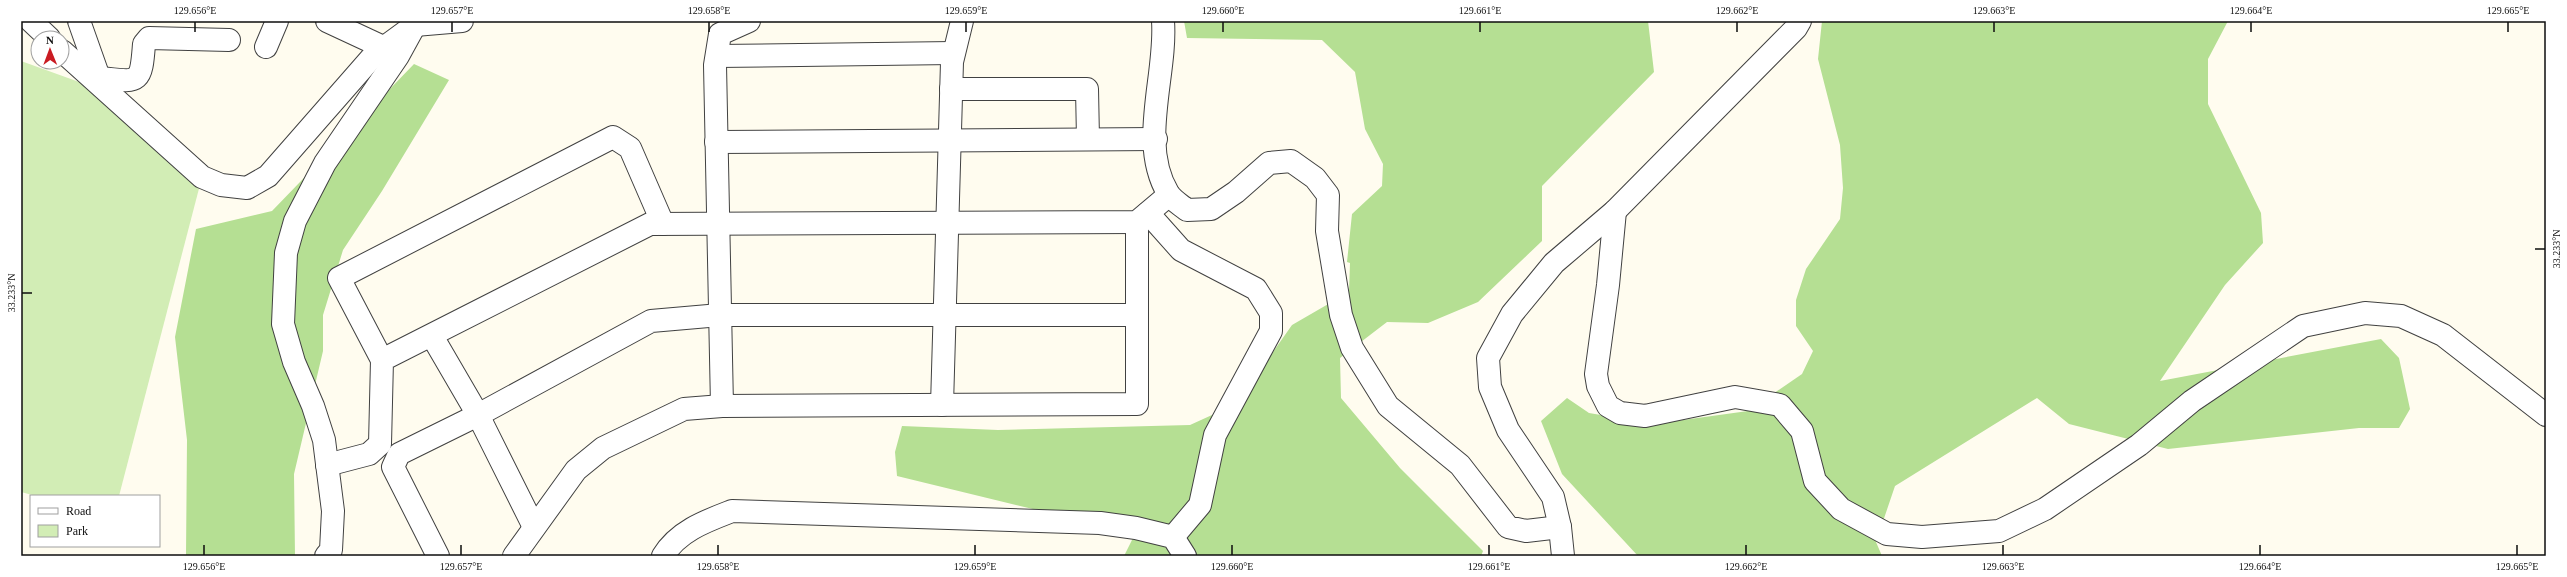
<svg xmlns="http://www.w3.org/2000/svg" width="2567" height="577" font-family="'Times New Roman',serif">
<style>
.green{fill:#d2edb5}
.forest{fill:#b5df93}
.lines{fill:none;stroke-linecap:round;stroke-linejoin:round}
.street-casing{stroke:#414141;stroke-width:24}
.street{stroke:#fff;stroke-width:22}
.ticks{fill:none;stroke:#0e0e0e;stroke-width:1.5}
.neatline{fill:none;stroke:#0e0e0e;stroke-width:1.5}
.ticks-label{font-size:10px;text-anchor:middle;fill:#0e0e0e}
</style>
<rect width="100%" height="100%" fill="#fffcef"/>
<path class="green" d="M21,61L104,91L202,177L119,496H36L21,492Z"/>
<g class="forest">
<path d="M1184,21H1648L1654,72L1542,186V241L1478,302L1428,323L1387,322L1340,358L1341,398L1400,468L1483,551L1481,556H1124L1140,524L1037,510L897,476L895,452L902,426L998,430L1190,425L1223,410L1244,393L1292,325L1349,292L1350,263L1347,262L1352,214L1382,186L1383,164L1365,129L1355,72L1322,40L1187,38Z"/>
<path d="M1822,21H2228L2208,59V104L2261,213L2263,243L2225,285L2160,381L2381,339L2399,358L2410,409L2399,428H2359L2168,449L2069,424L2037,398L1895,486L1876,542L1882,556H1638L1562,474L1541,421L1567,398L1589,413L1654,424L1748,411L1802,374L1813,351L1796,326V300L1806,269L1840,219L1843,188L1840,145L1818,59Z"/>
<path d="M414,64L449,80L382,191L343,250L323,315V351L294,474L295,556H186L187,440L175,337L196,229L272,211Z"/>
</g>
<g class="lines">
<g class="street-casing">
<g id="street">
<path d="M31,21L49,38"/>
<path d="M79,21L102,86"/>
<path d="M327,21L385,48"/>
<path d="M749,21L720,34L715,65L722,406L1137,404V222"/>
<path d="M1163,21C1167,75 1138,143 1168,193C1172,200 1181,205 1187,210L1211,209L1236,192L1269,163L1291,161L1315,178L1328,195L1327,231L1341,315L1352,348L1388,406L1460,465L1508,527L1526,531L1560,527"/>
<path d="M266,47L277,21"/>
<path d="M62,51L202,177L221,185L247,188L268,176L374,55L415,25L462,21"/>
<path d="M717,56L953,53"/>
<path d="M100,78C139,82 141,85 144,44L149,38L229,40"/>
<path d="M951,89H1087L1088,139"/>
<path d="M716,142L1156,139"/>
<path d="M1615,211L1608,285L1596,374L1598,386L1608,406L1620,413L1645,416L1735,397L1780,405L1802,431L1815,481L1841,509L1887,534L1922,537L1999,531L2045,509L2139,445L2192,401L2303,326L2365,313L2401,316L2443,335L2546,415"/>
<path d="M1148,213L1181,250L1256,289L1271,313V331L1215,435L1200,505L1173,537"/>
<path d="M432,336L478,415L534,527"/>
<path d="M382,360L339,278L613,137L630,148L663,224"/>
<path d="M942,405L952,62L962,21"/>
<path d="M327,465L369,454L380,444L382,360L650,224L1137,222L1169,195"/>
<path d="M326,556L331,550L333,511L324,440L313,406L294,362L283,324L286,253L295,221L325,163L398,56L415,25"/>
<path d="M438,556L393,467L399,454L478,415L651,321L720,315H1137"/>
<path d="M514,556L576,470L603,448L684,409L722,406"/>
<path d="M663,556C678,531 706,521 732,511L1100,523L1136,528L1173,537L1185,556"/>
<path d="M1563,556L1560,527L1553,497L1508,430L1490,387L1488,358L1512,314L1554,263L1615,211L1796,28L1800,21"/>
</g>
</g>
<use href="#street" class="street"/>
</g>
<path class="ticks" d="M195,22V32M452,22V32M709,22V32M966,22V32M1223,22V32M1480,22V32M1737,22V32M1994,22V32M2251,22V32M2508,22V32M2535,249H2545M22,293H32M204,545V555M461,545V555M718,545V555M975,545V555M1232,545V555M1489,545V555M1746,545V555M2003,545V555M2260,545V555M2517,545V555"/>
<rect width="2567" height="577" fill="none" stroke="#ffffff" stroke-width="44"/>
<rect x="30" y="495" width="130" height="52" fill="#ffffff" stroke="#9f9f9f"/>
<rect x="38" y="508" width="20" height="6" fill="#ffffff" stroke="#9f9f9f"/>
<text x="66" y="515" font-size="12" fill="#0e0e0e">Road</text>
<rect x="38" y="525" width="20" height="12" fill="#d2edb5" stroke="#9f9f9f"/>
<text x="66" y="535" font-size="12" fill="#0e0e0e">Park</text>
<g transform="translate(50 50) rotate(359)"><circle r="19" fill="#ffffff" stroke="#9f9f9f"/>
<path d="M0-3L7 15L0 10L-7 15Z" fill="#ca1b22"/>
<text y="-6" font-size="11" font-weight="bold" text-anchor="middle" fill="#0e0e0e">N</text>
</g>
<rect x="22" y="22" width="2523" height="533" class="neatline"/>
<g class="ticks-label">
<text x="195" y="14">129.656°E</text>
<text x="452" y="14">129.657°E</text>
<text x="709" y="14">129.658°E</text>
<text x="966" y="14">129.659°E</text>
<text x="1223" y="14">129.660°E</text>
<text x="1480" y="14">129.661°E</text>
<text x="1737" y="14">129.662°E</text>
<text x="1994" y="14">129.663°E</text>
<text x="2251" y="14">129.664°E</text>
<text x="2508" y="14">129.665°E</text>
<text transform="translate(2556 249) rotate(-90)" y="4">33.233°N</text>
<text transform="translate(11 293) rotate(-90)" y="4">33.233°N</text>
<text x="204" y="570">129.656°E</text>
<text x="461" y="570">129.657°E</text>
<text x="718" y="570">129.658°E</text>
<text x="975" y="570">129.659°E</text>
<text x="1232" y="570">129.660°E</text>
<text x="1489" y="570">129.661°E</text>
<text x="1746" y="570">129.662°E</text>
<text x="2003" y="570">129.663°E</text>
<text x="2260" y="570">129.664°E</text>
<text x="2517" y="570">129.665°E</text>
</g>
</svg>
